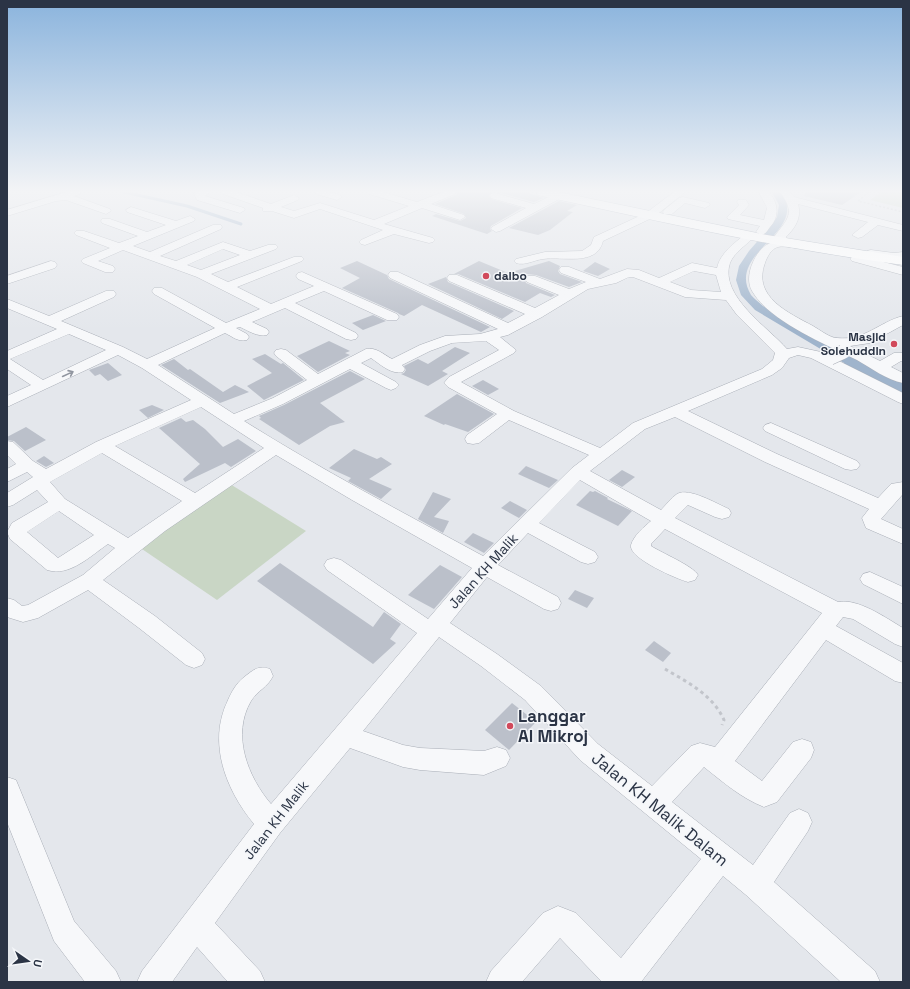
<svg xmlns="http://www.w3.org/2000/svg" width="910" height="989" font-family="'Space Grotesk',sans-serif">
<style>
.green{fill:#c9d6c5}
.water{fill:#9fb4cc}
.lines{fill:none;stroke-linecap:round;stroke-linejoin:round}
.stream{stroke:#9fb4cc;stroke-width:3}
.canal{fill:#9fb4cc;fill-rule:evenodd}
.building{fill:#bbc0ca}
.minor-casing{stroke:#a9aeb7;stroke-width:1}
.major-casing{stroke:#a3abb8;stroke-width:1}
.path-far1{stroke:#c2c5cb;stroke-width:1.5;stroke-dasharray:2 2;stroke-linecap:butt}
.path{stroke:#c2c5cb;stroke-width:3;stroke-dasharray:3.5 3.5;stroke-linecap:butt}
.minor{fill:#f7f8fa;fill-rule:evenodd}
.major{fill:#fff;fill-rule:evenodd}
.minor-bridge-casing{stroke:#a9aeb7;stroke-width:15;stroke-linecap:butt}
.minor-bridge{stroke:#f7f8fa;stroke-width:14}
.oneway{stroke:#9196a0}
.poi-dot{fill:#d1495b;stroke:#f4f6f9;stroke-width:1.5}
.labels{text-anchor:middle;dominant-baseline:central;stroke-width:3;stroke-linejoin:round;paint-order:stroke}
.far-poi-label{font-size:12px;font-weight:bold;fill:#2b3445;stroke:#f4f6f9;text-anchor:start}
.street-label{font-size:14px;fill:#2b3445;stroke:#f4f6f9}
.near-poi-label{font-size:17px;font-weight:bold;fill:#2b3445;stroke:#f4f6f9;text-anchor:start}
.near-street-label{font-size:17px;fill:#2b3445;stroke:#f4f6f9}
</style>
<rect width="100%" height="100%" fill="#e4e7ec"/>
<g class="green">
<path d="M881,192H903V208L870,200Z"/>
<path d="M230,484L306,531L217,600L139,547Z"/>
</g>
<path class="water" d="M853,358L903,383V399L838,366Z"/>
<g class="lines">
<path class="stream" d="M124,192L187,206L241,224"/>
<path class="canal" d="M772,192H780C782,196 787,201 787,206C791,238 728,257 751,295C754,299 759,302 763,306L869,367L871,370L869,373H861L755,310L741,295L736,280L739,266L749,251L770,227L777,217L779,205Z"/>
</g>
<g class="building">
<path d="M458,192H493L489,195L491,199L522,208L491,226L490,229L492,231L487,234L432,216L436,214L460,221L466,218L464,214L435,204L456,195Z"/>
<path d="M497,192H527L543,198L534,202Z"/>
<path d="M805,192H861L842,205L804,196Z"/>
<path d="M559,201L577,205L567,211L573,212L550,230L538,235L509,228Z"/>
<path d="M357,261L387,275L389,279L490,327L481,332L422,305L404,316L399,314L400,315L398,313L342,288L360,278L340,268Z"/>
<path d="M479,261L508,273L549,261L560,266L558,271L560,274L582,282L569,287L536,275L527,274L524,278L526,283L555,295L551,297L540,293L525,302L458,274H454Z"/>
<path d="M595,262L610,269L598,276L580,270L583,271Z"/>
<path d="M446,277L448,282L514,311L502,319L428,284Z"/>
<path d="M373,315L386,321L363,330L352,323Z"/>
<path d="M329,341L350,351L345,353L350,355L318,372L297,356Z"/>
<path d="M455,347L470,353L442,371L448,374L428,386L401,374L404,373L406,370L404,366L418,359L428,364Z"/>
<path d="M265,354L281,364L283,363L304,380L264,400L247,386L272,373L252,359Z"/>
<path d="M174,359L188,370L190,369L223,392L235,385L249,392L220,403L161,365Z"/>
<path d="M108,363L122,375L108,381L100,374L95,376L89,370Z"/>
<path d="M350,371L365,379L320,403L345,422L330,426L299,445L259,419L261,418L259,416L284,405Z"/>
<path d="M483,380L499,389L488,395L472,386Z"/>
<path d="M457,394L494,414L468,432L445,424L444,425L424,416Z"/>
<path d="M152,405L164,410L148,418L139,410Z"/>
<path d="M181,418L186,422L193,420L205,429L223,447L238,439L256,451L231,467L225,463L185,482L183,479L200,464L159,428Z"/>
<path d="M26,427L46,440L25,451L14,441L7,440V437Z"/>
<path d="M354,449L377,459L381,457L392,464L369,479L392,489L381,499L348,481L351,478L329,468Z"/>
<path d="M44,456L54,463L46,467L36,461Z"/>
<path d="M526,466L558,480L549,488L518,474Z"/>
<path d="M622,470L635,477L622,487L609,480Z"/>
<path d="M590,491L593,492L595,491L608,498L607,499L632,511L618,526L576,505Z"/>
<path d="M433,492L451,499L434,517L449,521L443,533L418,519Z"/>
<path d="M510,501L527,510L519,518L501,508Z"/>
<path d="M473,533L494,543L484,553L464,542Z"/>
<path d="M280,563L373,627L384,612L401,624L390,639L396,643L373,664L257,581Z"/>
<path d="M440,565L462,577L434,609L408,595Z"/>
<path d="M575,590L594,598L587,608L568,599Z"/>
<path d="M654,641L671,653L663,662L645,650Z"/>
<path d="M512,703L536,722L509,750L485,730Z"/>
</g>
<g class="lines">
<g class="minor-casing">
<g id="minor">
<path d="M66,192H81L80,194L74,196L110,209L111,211L106,214L66,200L56,201L7,216V210Z"/>
<path d="M196,192H210L205,196L244,208L245,210L240,213L197,200L194,194Z"/>
<path d="M222,192H236L271,204L294,195L299,198L298,200L281,207L294,211L320,203L374,220L409,206L369,194L368,192H383L417,202L443,192H456L455,194L431,204L464,215L465,217L460,220L422,208L384,224L433,238L435,240L433,242L429,243L394,234L365,245L361,244L359,242L361,240L383,230L320,209L294,218L272,211H263V208L223,194Z"/>
<path d="M315,192C324,192 336,191 342,197L337,200L316,194Z"/>
<path d="M559,192L564,195L563,197L500,231L496,232L491,229L492,227L526,208L491,198L490,196L491,194L495,193L534,204Z"/>
<path d="M674,192H685L654,217L603,241C597,267 562,256 543,259C534,260 525,266 516,263L514,261L516,259L545,252L582,251L591,245L594,237L646,213Z"/>
<path d="M759,192H769C778,203 780,216 770,227C767,231 766,234 761,235L756,232L760,226L728,219L727,217L739,205L737,202L738,200H746L749,205L740,215L764,220L767,208Z"/>
<path d="M780,192H790L794,197L903,225V231L878,225L862,237L858,238L852,235L868,222L798,204C802,218 795,228 786,237L788,240L805,243L807,245L805,247C796,250 786,245 778,247C771,249 767,257 765,263C752,297 789,313 813,326C820,330 830,338 837,338C865,341 879,322 903,316V325L870,343L850,346L880,361L894,353H903V361H901L891,367L903,373V383C887,380 871,368 857,360C826,344 770,322 752,291C747,282 749,271 753,262C758,251 765,243 777,241L774,237C788,218 796,214 780,192Z"/>
<path d="M683,197L709,203L710,205L705,208L685,203L672,214H664L663,212L664,210L679,198Z"/>
<path d="M131,207L176,221L190,216L195,219L194,221L133,246L150,252L213,225H221L222,227L221,229L160,256L176,261L223,242L250,251L268,245H276L278,247L276,249L211,274L228,282L294,257H302L304,259L302,261L237,287L271,304L314,286L298,279L296,276L298,273L302,272L397,314L399,317L397,320H387L324,291L295,303L356,333L358,336L356,339L351,340L346,339L285,308L252,322L267,329L269,332L267,335C257,337 249,331 240,327L236,328L247,334L249,337L247,340C238,342 233,337 225,333L158,365L234,414L273,398L307,380L276,356L274,353L276,350L281,349L286,350L318,374L366,349C376,347 383,354 392,359L420,345L445,336L480,334L498,329L390,278L388,275L390,272H398L508,323L525,314L449,281L447,278L449,275H457L535,308L559,295L527,282L525,279L527,276H535L569,289L586,282L561,273L559,270L561,267H569L600,279L627,269L639,270L659,278L692,263L717,268C720,253 735,243 745,234H753L755,236L753,238C745,246 734,253 730,263C719,296 769,328 787,349L798,347L821,352L903,393V404L898,402L811,358L798,355L789,358L782,368L772,375L688,411L777,454L878,498L891,484L903,482V494L881,519L903,529V544L866,528L862,518L869,509L765,462L675,417L645,429L590,471L661,510C666,505 671,498 677,494C689,487 717,504 729,509L731,513L729,517L722,519L715,517L688,505L675,518L838,602C858,598 886,618 903,628V647L895,644L853,619L843,617L836,626L903,663V683L895,681L826,640L735,761L762,781L793,742L802,739L811,742L814,750L811,758L777,802L764,807C741,798 723,782 704,767L672,802L753,865L790,813L799,809L808,813L812,822L808,831L774,882L875,971L880,982H841L746,895L723,876L641,982H602L560,938L522,982H486L491,971L543,913L558,906L576,913L621,958L701,859L580,760L525,700L481,666L439,637L363,731L403,745L420,748L484,751L497,747L506,750L510,758L506,766L484,775L420,770L403,767L350,748L280,833L215,923L260,971L265,982H228L197,947L172,982H137L142,971L254,824C226,790 207,743 228,700C232,691 236,684 243,678C253,670 258,665 270,669L273,676C268,687 257,691 251,701C231,735 248,777 271,804L417,633L327,570L324,565L327,560L334,558L341,560L428,619L472,568L352,500L276,455L165,531L103,580L155,616L202,653L205,659L202,665L194,668L186,665L139,628L88,590L38,618L23,622L7,617V598L14,600L22,606L28,605L83,575L115,548L108,544C90,556 70,577 47,570L10,539L7,532L12,523L48,502L37,490L13,505L7,507V493L33,477L27,472L7,482V469L16,464L7,455V441L13,442L33,461L46,469L96,442L191,400L142,368L118,355L7,407V396L31,385L7,369V351L57,329L7,308V299L49,316L106,291H114L116,294L114,297L61,321L123,347L147,359L215,328L154,294L152,291L154,288H162L226,323L260,309L197,277L123,250L98,261L113,266L115,269L113,272H105L83,263L81,261L83,259L110,248L76,235L74,233L76,231H84L119,243L138,236L102,223L101,221L102,219H110L147,232L166,225L127,212L126,210ZM223,249L240,255L201,270L187,265ZM694,271L716,275L721,292L691,290L670,282ZM629,277H633L685,297L726,300L737,315L775,353L773,360L762,369L633,423L600,448L514,411L461,382L514,353L516,350L500,337L508,335L542,317L588,289L616,283ZM69,334L106,350L43,380L10,359ZM486,341L499,350L449,377L444,383L448,387L497,414L467,435L465,439L467,443L473,444L479,443L509,420L589,455L572,468L483,556C402,512 322,470 244,421L283,404L350,369L386,388L391,390L396,388L399,385L396,382L361,363L371,358C380,364 391,375 403,372L405,369L402,365L430,351L452,343ZM201,407L264,448L195,493L115,446ZM102,453L182,501L128,538L65,499L50,482ZM580,480L651,521C644,527 634,535 631,545C628,558 677,579 688,582L695,580L698,575C693,566 662,553 651,546V544L665,529L822,613L715,747L700,743L691,746L652,786L598,744L541,686L497,654L450,623L487,577L544,609L551,611L558,609L561,603L558,597L498,565L528,533L581,562L588,564L595,562L598,557L595,552L539,523ZM59,511L94,535L58,558L27,532Z"/>
<path d="M871,250L894,253L903,252V258L894,259L867,255L865,253L867,251Z"/>
<path d="M856,255L903,267V275L852,261L850,259L852,257Z"/>
<path d="M51,261L55,262L57,265L55,268L7,284V276Z"/>
<path d="M771,423L857,461L860,465L857,469L851,470L845,469L765,431L763,428L765,425Z"/>
<path d="M870,572L903,587V604L863,584L860,579L863,574Z"/>
<path d="M7,777L16,780L74,921L116,971L121,982H85L54,941L7,822Z"/>
</g>
</g>
<g class="major-casing">
<path id="major" d="M536,192H558L767,235L903,257V265C781,249 662,222 542,196L538,195Z"/>
</g>
<g class="path-far1">
<path d="M869,192L858,201L903,212"/>
<path d="M817,196L823,192"/>
</g>
<path class="path" d="M665,669C687,682 713,695 724,720L722,725"/>
<use href="#minor" class="minor"/>
<use href="#major" class="major"/>
<g class="minor-bridge-casing">
<path id="minor-bridge" d="M830,358L843,352"/>
</g>
<use href="#minor-bridge" class="minor-bridge"/>
</g>
<defs><path id="oneway-shaft" d="M-6 0H5M1.5-3L5.5 0L1.5 3" fill="none" stroke-width="1.6" stroke-linecap="round" stroke-linejoin="round"/></defs>
<use class="oneway" href="#oneway-shaft" transform="translate(68 374) rotate(-25)"/>
<linearGradient id="sky" x2="0" y2="1"><stop stop-color="#8bb4dd"/><stop offset="0.58" stop-color="#f3f4f6"/><stop offset="1" stop-color="#f3f4f6" stop-opacity="0"/></linearGradient>
<rect width="910" height="330" fill="url(#sky)"/>
<g class="poi-dot">
<circle cx="486" cy="276" r="4"/>
<circle cx="894" cy="344" r="4"/>
<circle cx="510" cy="726" r="4"/>
</g>
<g class="labels">
<g class="far-poi-label">
<text x="494" y="276">dalbo</text>
<text x="886" y="337" text-anchor="end">Masjid<tspan x="886" dy="14">Solehuddin</tspan></text>
</g>
<g class="street-label">
<text transform="translate(483 571) rotate(-48)">Jalan KH Malik</text>
<text transform="translate(276 820) rotate(-52)">Jalan KH Malik</text>
</g>
<g class="near-poi-label">
<text x="518" y="716">Langgar<tspan x="518" dy="20">Al Mikroj</tspan></text>
</g>
<g class="near-street-label">
<text transform="translate(660 809) rotate(39)">Jalan KH Malik Dalam</text>
</g>
</g>
<rect width="910" height="989" fill="none" stroke="#2b3445" stroke-width="16"/>
<g transform="translate(28 961) rotate(103)" stroke="#f4f6f9" stroke-width="3" paint-order="stroke">
<path d="M0-3L7 15L0 10L-7 15Z" fill="#2b3445"/>
<text y="-6" font-size="11" font-weight="bold" text-anchor="middle" fill="#2b3445">U</text>
</g>
</svg>
